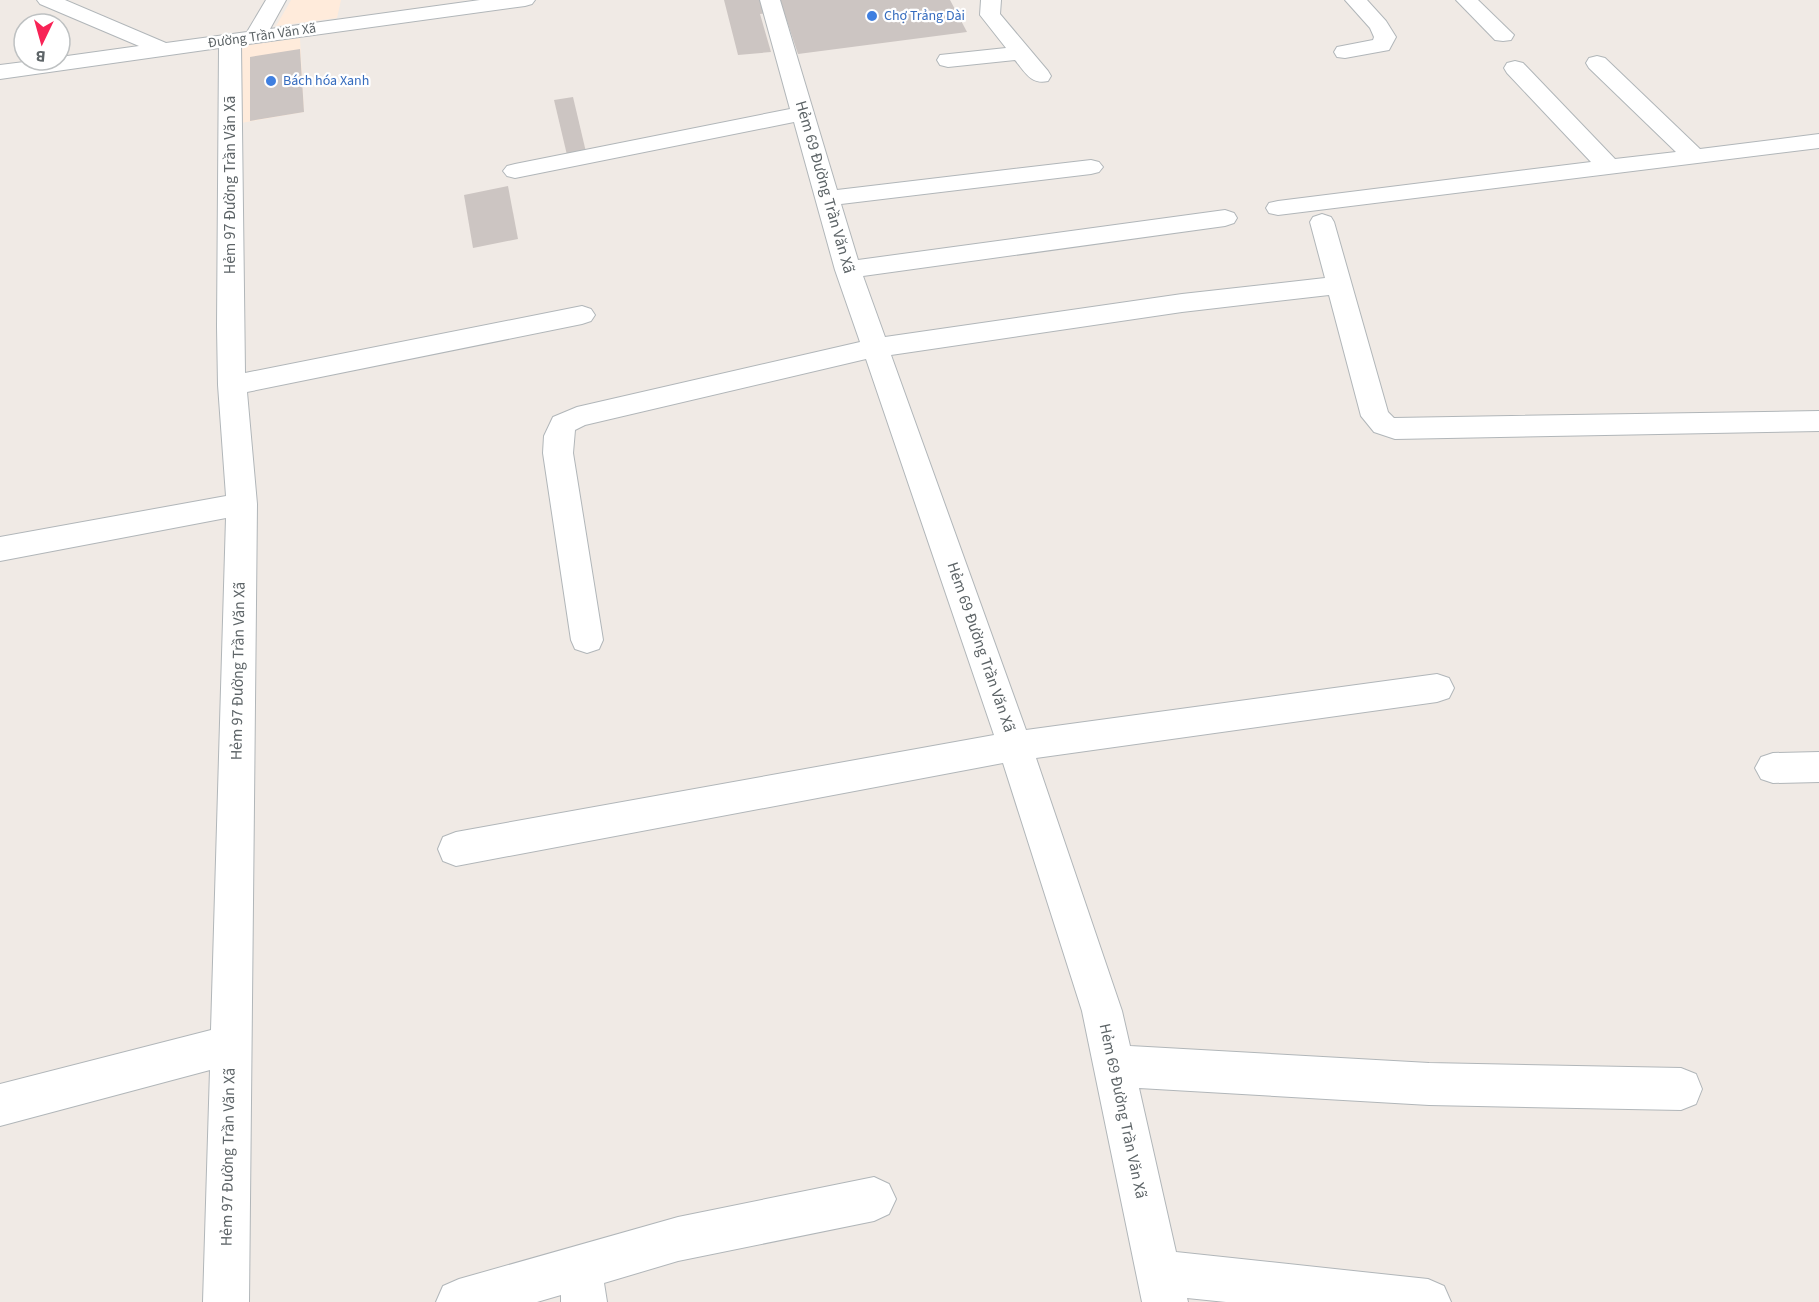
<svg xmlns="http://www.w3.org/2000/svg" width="1819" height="1302" font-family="'Source Sans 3',sans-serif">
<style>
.commercial{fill:#ffebdb}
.building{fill:#ccc5c2}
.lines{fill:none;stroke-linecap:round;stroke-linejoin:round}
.minor-casing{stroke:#b1b6b9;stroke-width:2}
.minor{fill:#fff;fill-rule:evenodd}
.shop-dot{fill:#3f7fe0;stroke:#fff;stroke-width:2}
.labels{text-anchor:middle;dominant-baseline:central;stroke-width:4.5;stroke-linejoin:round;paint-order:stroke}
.far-shop-label{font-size:14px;fill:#366cbe;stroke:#fff;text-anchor:start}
.far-street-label{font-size:14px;fill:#5d6467;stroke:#fff}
.street-label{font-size:16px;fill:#5d6467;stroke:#fff}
</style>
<rect width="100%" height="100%" fill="#f0eae5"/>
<g class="commercial">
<path d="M291,0H341L337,18L276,26Z"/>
<path d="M300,38L304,112L241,123L240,46Z"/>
</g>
<g class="building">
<path d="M724,0H763L767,13L760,14L771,52L738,55Z"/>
<path d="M780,0H950L967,32L798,54Z"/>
<path d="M300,49L304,112L250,121V57Z"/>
<path d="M573,97L586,152L567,155L554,100Z"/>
<path d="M508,186L518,239L473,248L464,195Z"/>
</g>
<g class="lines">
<g class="minor-casing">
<g id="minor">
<path d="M37,0H65L166,43L247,32L266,0H286L270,29L480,0H535L532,4L525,6L241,45L245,373L582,306L591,309L595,315L591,321L582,324L247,392L257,504L249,1302H203L210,1070L0,1126V1084L211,1030L226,518L0,561V537L226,496L218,385L217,327L219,48L0,79V65L40,60H60V57L139,46L40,4Z"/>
<path d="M760,0H780L837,190L1091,160L1099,162L1103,167L1099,172L1091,174L841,204L858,260L1225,210L1234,213L1237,218L1234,223L1225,226L863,276L885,337L1182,294L1325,278L1310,222L1313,217L1322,214L1331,217L1334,222L1388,412L1394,418L1819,411V431L1395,439L1374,432L1361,416L1329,295L1182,312L891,355L1026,730L1437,674L1449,678L1454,688L1449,698L1437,702L1036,758L1122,1011L1130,1046L1429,1063L1681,1068L1696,1074L1702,1089L1696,1104L1681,1110L1429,1105L1139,1088L1176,1252L1428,1279L1444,1286L1451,1302H1226L1187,1298L1188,1302H1142L1082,1011L1003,763L456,866L443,861L438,849L443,837L456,832L994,735L866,359L585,425L575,430L573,453L603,640L599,649L587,653L575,649L571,640L543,453L544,436L553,417L577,407L860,342L835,270L794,122L515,178L507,176L503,171L507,166L515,164L790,109Z"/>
<path d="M981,0H1001L1000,14L1048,71L1051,76L1048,81C1031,85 1025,72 1015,60L948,67L940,65L937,60L940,55L1006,48L980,15Z"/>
<path d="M1345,0H1367L1386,21L1396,37L1389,50L1345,58L1337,57L1334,52L1337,47L1373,40L1374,37L1370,28Z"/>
<path d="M1456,0H1478L1514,35L1511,40L1503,41L1495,40Z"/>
<path d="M1597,56L1605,58L1700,149L1819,134V148L1278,215L1269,213L1266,208L1269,203L1278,201L1591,162L1507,73L1504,68L1507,63L1515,61L1523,63L1615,159L1676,152L1589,68L1586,63L1589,58Z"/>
<path d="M1819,752V782L1773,783L1761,779L1755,768L1761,757L1773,753Z"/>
<path d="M874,1177L889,1184L896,1199L889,1214L874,1221L678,1261L604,1283L607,1302H561V1295L537,1302H436L443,1286L459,1279L678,1217Z"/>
</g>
</g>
<use href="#minor" class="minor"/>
</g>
<g class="shop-dot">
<circle cx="872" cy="16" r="6"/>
<circle cx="271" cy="81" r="6"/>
</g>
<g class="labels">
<g class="far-shop-label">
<text x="884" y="16">Chợ Trảng Dài</text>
<text x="283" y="81">Bách hóa Xanh</text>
</g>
<g class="far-street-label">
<text transform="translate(262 36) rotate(-8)">Đường Trần Văn Xã</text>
</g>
<g class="street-label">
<text transform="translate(230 185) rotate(-90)">Hẻm 97 Đường Trần Văn Xã</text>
<text transform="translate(825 187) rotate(74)">Hẻm 69 Đường Trần Văn Xã</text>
<text transform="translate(981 647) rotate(71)">Hẻm 69 Đường Trần Văn Xã</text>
<text transform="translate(238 671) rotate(-89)">Hẻm 97 Đường Trần Văn Xã</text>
<text transform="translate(1123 1111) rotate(78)">Hẻm 69 Đường Trần Văn Xã</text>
<text transform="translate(228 1157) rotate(-89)">Hẻm 97 Đường Trần Văn Xã</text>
</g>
</g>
<g transform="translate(42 42) rotate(185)"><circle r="28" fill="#ffffff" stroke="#bec1c2" stroke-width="1.5"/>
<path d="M0-4.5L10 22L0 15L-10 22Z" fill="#f82356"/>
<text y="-9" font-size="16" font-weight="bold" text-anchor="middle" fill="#5d6467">B</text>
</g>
</svg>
